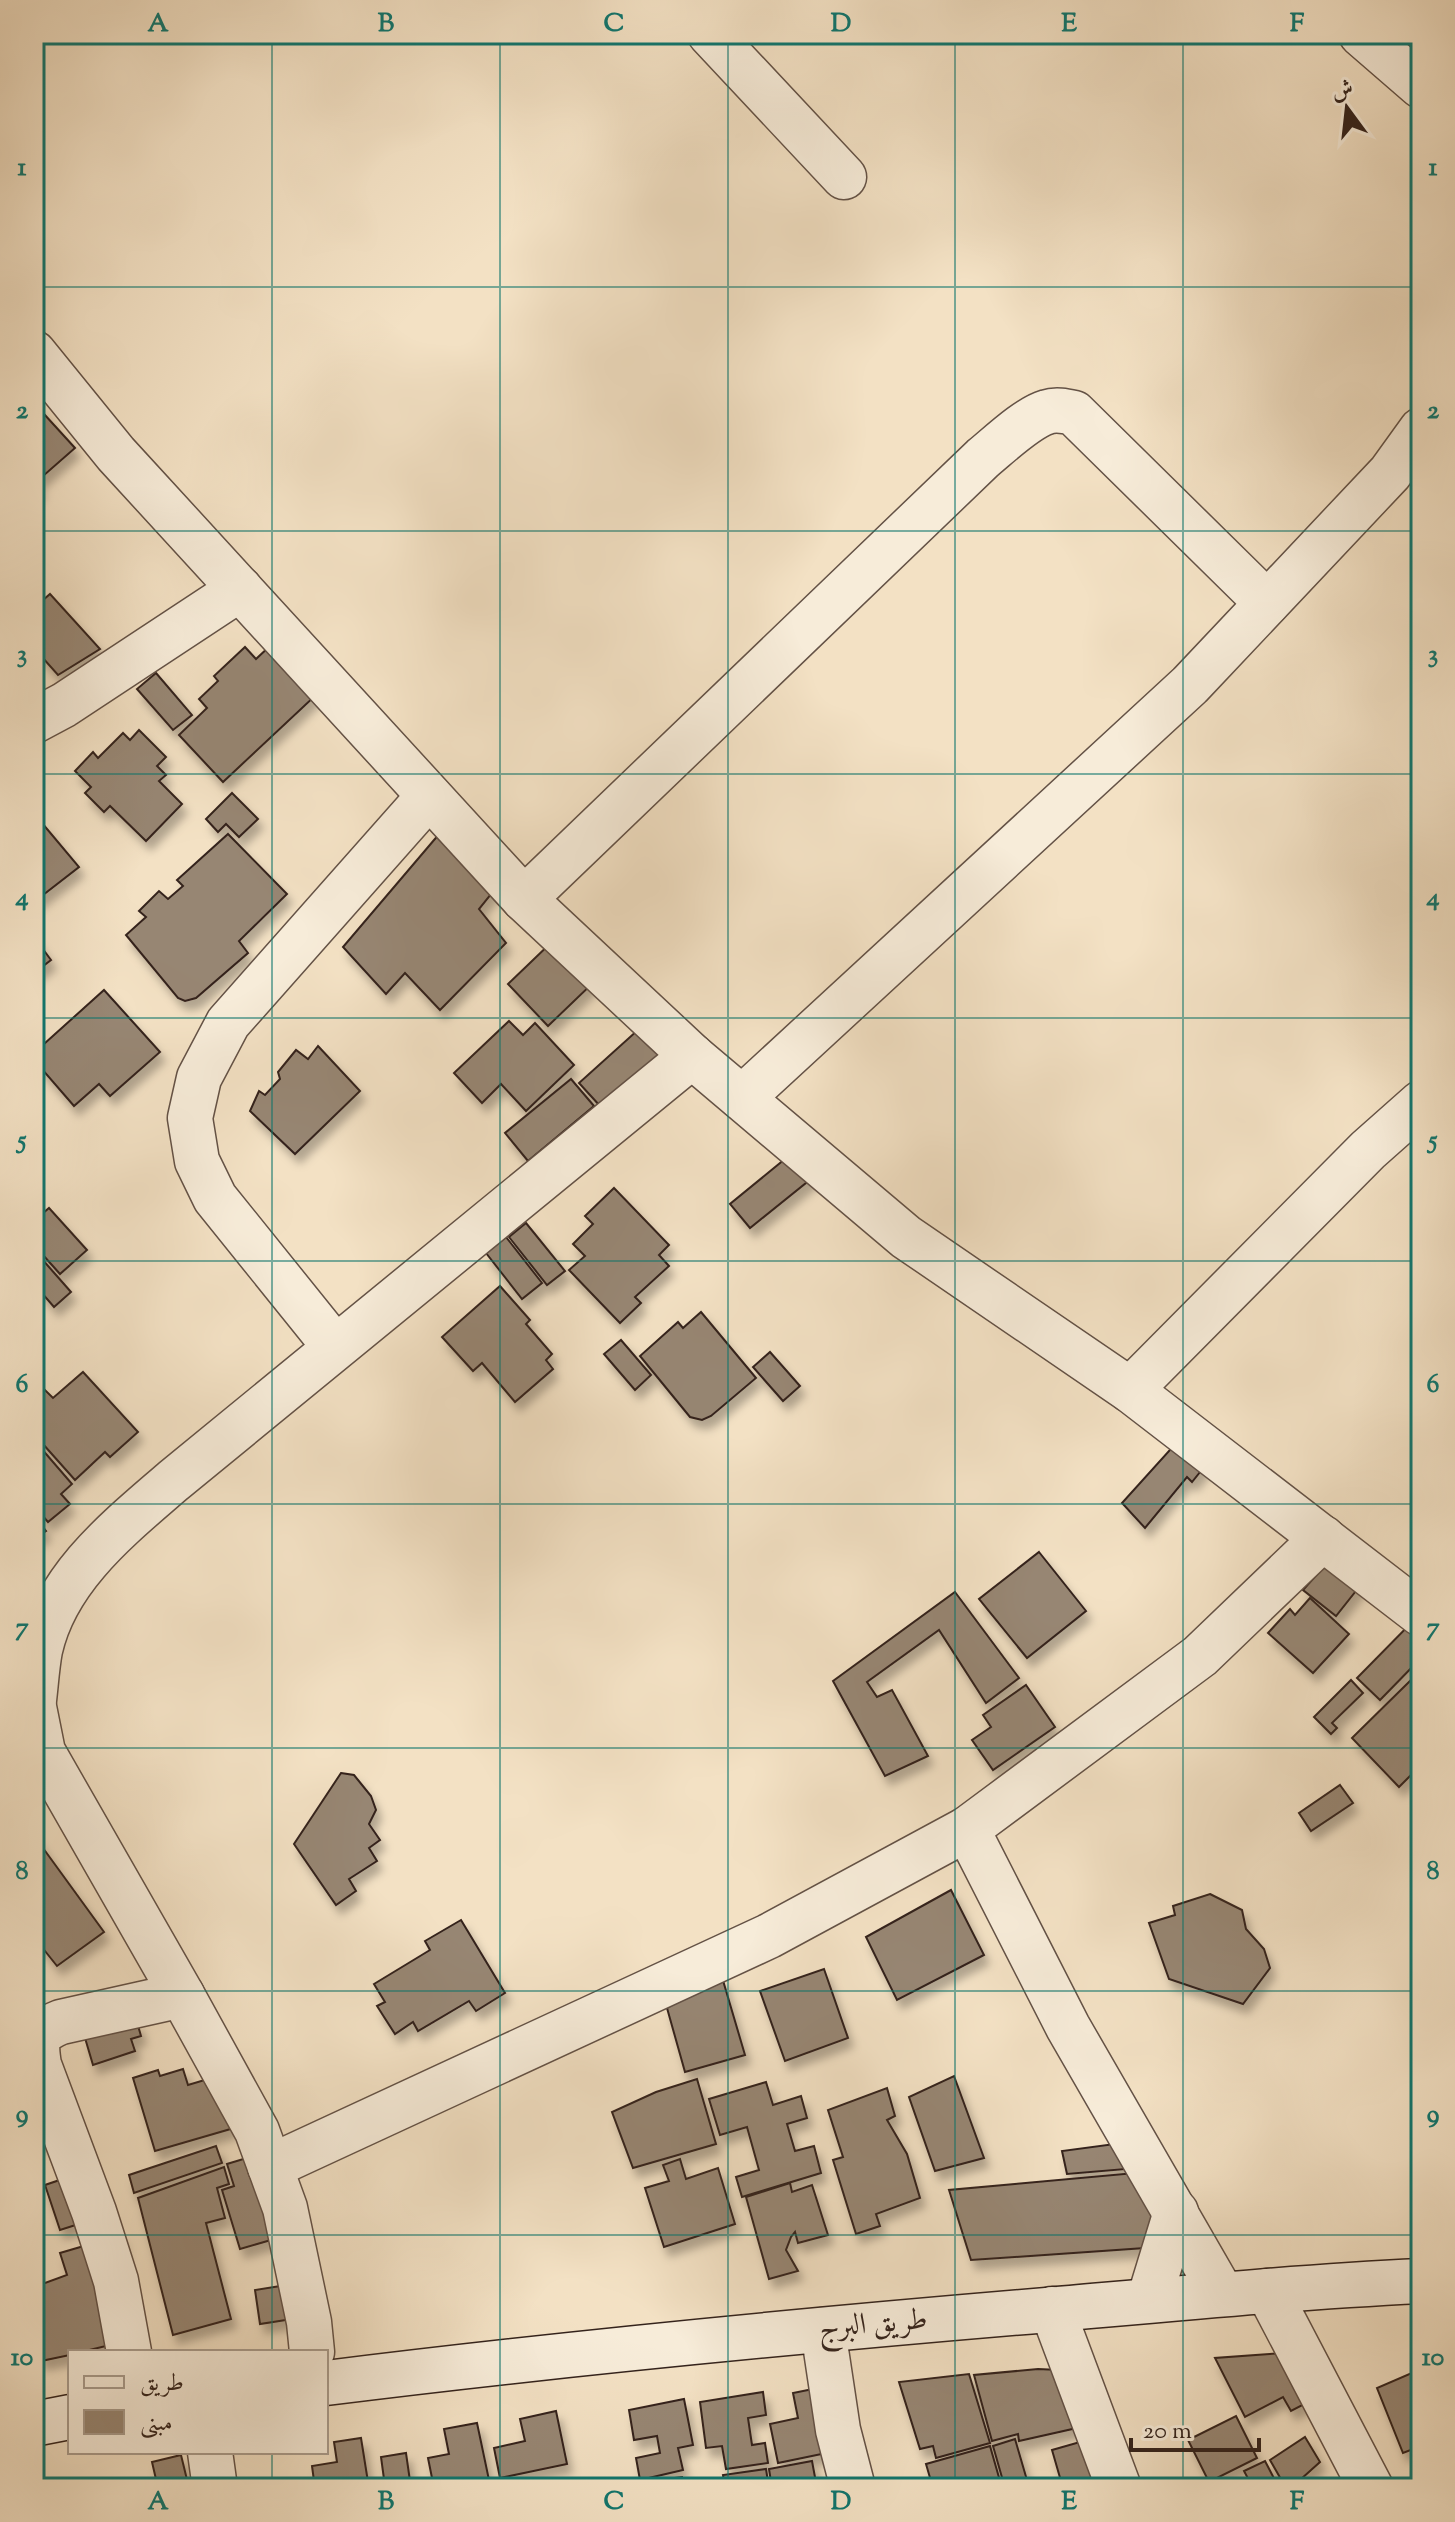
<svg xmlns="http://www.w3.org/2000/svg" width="1455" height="2522" font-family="'Sorts Mill Goudy',Amiri,serif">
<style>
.building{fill:#978673;stroke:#34231c;stroke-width:2;filter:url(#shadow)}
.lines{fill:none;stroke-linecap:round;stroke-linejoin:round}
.street-casing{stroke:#645246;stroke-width:47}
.secondary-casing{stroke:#34231c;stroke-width:47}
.street{stroke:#f7ecd9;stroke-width:44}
.secondary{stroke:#f7ecd9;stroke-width:44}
.grid{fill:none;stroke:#0f766e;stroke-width:2;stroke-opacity:0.55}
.labels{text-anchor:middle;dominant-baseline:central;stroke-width:6;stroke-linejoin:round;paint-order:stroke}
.street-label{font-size:30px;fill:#34231c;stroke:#f7ecd9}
.neatline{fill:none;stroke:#0f766e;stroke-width:3}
.grid-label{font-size:26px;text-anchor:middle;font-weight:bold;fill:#0f766e}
</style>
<defs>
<filter id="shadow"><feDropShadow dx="5" dy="9" stdDeviation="4" flood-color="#0004"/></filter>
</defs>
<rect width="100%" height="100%" fill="#f3e1c4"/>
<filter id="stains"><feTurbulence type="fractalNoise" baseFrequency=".0025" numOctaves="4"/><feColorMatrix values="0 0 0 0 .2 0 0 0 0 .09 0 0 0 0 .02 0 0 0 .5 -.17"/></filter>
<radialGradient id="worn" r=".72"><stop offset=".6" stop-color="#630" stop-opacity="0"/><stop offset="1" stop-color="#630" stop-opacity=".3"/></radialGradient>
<g class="building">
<path d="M34,403L75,448L35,483L40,488L34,494Z"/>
<path d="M50,594L100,649L58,675L34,648V608Z"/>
<path d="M271,645L317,694L223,782L179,735L207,708L199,699L218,681L214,676L245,647L256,659Z"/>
<path d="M156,673L192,715L173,730L137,689Z"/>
<path d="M139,730L166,757L157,766L166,775L159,781L182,804L146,841L110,806L104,812L85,793L91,787L75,771L93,752L98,758L123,733L130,740Z"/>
<path d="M232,793L258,819L239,837L226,824L218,832L206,819Z"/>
<path d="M42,823L79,867L34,902V828Z"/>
<path d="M440,833L500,883L479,909L506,943L440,1010L405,973L386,994L343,947Z"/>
<path d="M228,834L287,894L239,941L248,953L196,998L185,1001L178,998L126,935L146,917L139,911L159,891L168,899L183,886L177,880Z"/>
<path d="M34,937L51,960L34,973Z"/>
<path d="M556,938L596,980L548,1026L508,984Z"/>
<path d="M104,990L160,1052L110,1096L99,1084L74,1106L34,1060V1053Z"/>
<path d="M649,1020L660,1053L648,1067L601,1107L579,1083Z"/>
<path d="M509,1021L523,1035L535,1023L574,1065L526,1111L501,1084L482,1103L454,1073Z"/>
<path d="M318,1046L360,1091L295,1154L250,1111L259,1091L265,1095L280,1079L278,1072L296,1050L308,1059Z"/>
<path d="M571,1079L594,1106L528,1161L505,1133Z"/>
<path d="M807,1141L827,1166L750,1228L730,1204Z"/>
<path d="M614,1188L669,1245L659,1255L669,1266L635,1297L641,1303L620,1323L569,1270L585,1256L573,1244L593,1224L585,1216Z"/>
<path d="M49,1208L87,1250L60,1274L34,1245V1221Z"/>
<path d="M526,1223L565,1271L547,1285L509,1237Z"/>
<path d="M506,1237L542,1283L522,1299L486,1253Z"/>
<path d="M34,1250L71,1292L54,1307L34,1284Z"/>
<path d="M500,1286L530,1320L526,1324L552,1354L546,1360L553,1369L515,1402L482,1363L473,1371L442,1337Z"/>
<path d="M701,1312L756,1378L711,1416L702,1420L690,1417L640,1356L678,1322L683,1328Z"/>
<path d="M621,1340L651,1375L635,1390L604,1354Z"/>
<path d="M770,1352L800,1386L783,1401L753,1367Z"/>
<path d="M83,1372L138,1432L110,1457L105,1452L75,1480L34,1434V1399L45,1390L53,1398Z"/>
<path d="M1187,1431L1216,1452L1192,1482L1187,1477L1145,1528L1122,1503Z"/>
<path d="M34,1440L72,1484L61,1494L70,1504L48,1522L34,1506Z"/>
<path d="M34,1515L46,1531L34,1539Z"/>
<path d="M1039,1552L1086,1611L1027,1658L979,1599Z"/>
<path d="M1336,1553L1367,1577L1336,1616L1303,1590Z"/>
<path d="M955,1592L1019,1678L986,1703L939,1630L867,1682L877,1697L892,1690L928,1756L885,1776L833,1681Z"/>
<path d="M1310,1598L1349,1634L1313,1673L1268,1633L1290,1609L1295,1615Z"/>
<path d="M1418,1616L1421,1620V1658L1380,1700L1357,1678Z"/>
<path d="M1413,1678L1421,1686V1765L1399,1787L1352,1738Z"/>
<path d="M1351,1680L1363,1693L1332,1723L1337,1728L1331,1734L1314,1717Z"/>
<path d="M1026,1685L1055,1727L993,1770L972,1740L991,1727L983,1715Z"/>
<path d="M341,1773L354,1775L371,1796L376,1810L369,1824L380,1840L369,1848L377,1861L349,1879L356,1891L336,1905L294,1844Z"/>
<path d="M1340,1785L1353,1803L1311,1831L1299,1813Z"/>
<path d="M35,1837L104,1932L57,1966L37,1941L34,1943Z"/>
<path d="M951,1890L984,1955L897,2000L866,1937Z"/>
<path d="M1210,1894L1242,1910L1246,1929L1264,1949L1270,1968L1243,2004L1169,1979L1149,1923L1175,1915L1173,1906Z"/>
<path d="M461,1920L505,1993L476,2011L469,2001L418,2031L413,2022L395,2034L377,2006L385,2002L374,1984L430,1950L425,1941Z"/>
<path d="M824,1969L848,2038L785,2061L760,1991Z"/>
<path d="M722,1977L745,2055L685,2072L667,2008Z"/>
<path d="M137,2022L141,2036L131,2039L135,2051L93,2065L85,2038Z"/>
<path d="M183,2069L188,2085L218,2076L234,2128L155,2151L133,2078L158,2070L160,2076Z"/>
<path d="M954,2076L984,2158L935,2171L909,2097Z"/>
<path d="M697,2079L716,2144L633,2168L612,2112L656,2092Z"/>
<path d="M766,2082L773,2105L801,2096L807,2118L787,2124L795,2151L814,2146L821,2173L742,2197L736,2177L759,2170L747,2127L720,2135L709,2099Z"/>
<path d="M34,2088L54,2135L34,2144Z"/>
<path d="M887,2088L895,2116L887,2120L907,2154L920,2198L876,2214L880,2226L856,2234L833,2160L843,2157L828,2110Z"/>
<path d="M1122,2143L1138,2168L1067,2174L1062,2151Z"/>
<path d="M216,2146L222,2163L134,2193L129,2175Z"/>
<path d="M270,2151L295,2233L240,2249L222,2190L234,2186L227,2164Z"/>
<path d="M680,2159L686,2179L718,2168L735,2224L664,2247L645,2188L669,2181L663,2165Z"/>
<path d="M224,2167L229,2184L217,2188L225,2218L206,2223L231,2319L173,2335L138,2198Z"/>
<path d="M92,2169L107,2215L60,2230L45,2185Z"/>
<path d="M1146,2172L1164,2213L1145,2248L971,2260L949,2190Z"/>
<path d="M790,2183L792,2192L812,2185L828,2235L798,2243L795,2232L791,2237L786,2250L798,2271L769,2279L746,2197Z"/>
<path d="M121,2235L127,2341L81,2352H70V2355L41,2361L34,2340V2287L67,2275L60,2253Z"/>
<path d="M312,2281L318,2315L260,2324L255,2290Z"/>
<path d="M1296,2352L1318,2397L1291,2411L1283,2397L1245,2417L1215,2358Z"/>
<path d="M1038,2369L1059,2370L1099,2423L1019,2441L1018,2434L992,2441L974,2375Z"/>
<path d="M1421,2369V2446L1403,2453L1377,2388Z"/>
<path d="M969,2374L990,2443L936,2458L933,2446L920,2449L899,2382Z"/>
<path d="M828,2386L841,2450L778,2463L770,2424L798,2418L793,2393Z"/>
<path d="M763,2392L766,2415L748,2418L752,2445L765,2443L768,2463L726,2469L722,2446L706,2448L700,2402Z"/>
<path d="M684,2399L693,2445L678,2448L683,2470L640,2480L636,2458L660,2453L657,2436L634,2440L629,2410Z"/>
<path d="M556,2411L567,2464L500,2478L494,2448L525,2441L520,2419Z"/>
<path d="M1236,2416L1257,2458L1209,2482L1188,2440Z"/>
<path d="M477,2423L489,2480L449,2488H434L428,2458L449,2454L444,2429Z"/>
<path d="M1115,2432L1116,2488H1063L1052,2450Z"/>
<path d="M1305,2437L1320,2462L1291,2488H1286L1270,2460Z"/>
<path d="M361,2438L368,2482L384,2479L381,2457L406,2453L411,2488H303L302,2483L314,2481L312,2466L337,2462L334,2442Z"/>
<path d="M1015,2439L1029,2487L1005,2488L993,2446Z"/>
<path d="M990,2446L1002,2488H933L926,2464Z"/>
<path d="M181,2455L189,2488H158L152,2462Z"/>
<path d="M812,2461L817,2488H772L769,2469Z"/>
<path d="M1265,2461L1279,2488H1253L1244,2471Z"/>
<path d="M766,2469L769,2488H725L723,2475Z"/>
<path d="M682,2477L683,2488H639L638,2482Z"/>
<path d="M636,2480L637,2488H590L589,2485Z"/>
<path d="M101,2481L102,2488H73Z"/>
</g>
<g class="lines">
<g class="street-casing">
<g id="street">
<path d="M710,34L844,177"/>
<path d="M1361,34L1421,86"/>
<path d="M34,353L116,454L524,899L692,1056L906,1237L1130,1390L1421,1614"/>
<path d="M34,721L64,705L240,589"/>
<path d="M524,899L983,458C1000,444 1027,418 1047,412C1056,409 1065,411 1074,413L1267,603"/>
<path d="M742,1098L1190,685L1390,473L1421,430"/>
<path d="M335,1347L215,1198L197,1161L190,1118L199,1078L228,1023L429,796"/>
<path d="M1130,1390L1368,1150L1421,1103"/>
<path d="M34,1700C36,1683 37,1666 40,1650C56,1577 120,1527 173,1481L692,1056"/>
<path d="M34,1707L43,1752L182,1995L257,2131L285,2208L309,2322L312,2352"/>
<path d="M967,1829L1068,2027L1222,2294"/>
<path d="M270,2167L769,1936L967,1829L1200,1656L1323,1538"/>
<path d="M1268,2291L1371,2488"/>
<path d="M1149,2300L1176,2212"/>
<path d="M1052,2309L1119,2488"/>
<path d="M823,2330L838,2430L853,2488"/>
<path d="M129,2352L116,2281L94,2212L39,2065C35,2040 36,2032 61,2022L182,1995"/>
<path d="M210,2452L215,2488"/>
</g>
</g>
<g class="secondary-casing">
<g id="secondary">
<path d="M326,2383C566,2353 807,2330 1047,2310C1172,2299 1296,2287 1421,2281"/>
<path d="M34,2424L70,2417"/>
</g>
</g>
<use href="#street" class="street"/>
<use href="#secondary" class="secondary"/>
</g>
<path class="grid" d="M272,34V2352M500,34V2488M728,34V2488M955,34V2488M1183,34V2488M34,287H1421M34,531H1421M34,774H1421M34,1018H1421M34,1261H1421M34,1504H1421M34,1748H1421M34,1991H1421M34,2235H1421M272,2452V2488"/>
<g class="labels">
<g class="street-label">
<text transform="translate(873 2325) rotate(-5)">طريق البرج</text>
</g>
</g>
<rect width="1455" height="2522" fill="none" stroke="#f3e1c4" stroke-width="88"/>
<rect x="68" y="2350" width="260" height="104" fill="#f7ecd9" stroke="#a99c8d" stroke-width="2"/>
<rect x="84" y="2376" width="40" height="12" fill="#f7ecd9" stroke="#a99c8d" stroke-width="2"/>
<text x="140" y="2390" font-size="24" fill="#34231c">طريق</text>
<rect x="84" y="2410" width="40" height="24" fill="#978673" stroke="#a99c8d" stroke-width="2"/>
<text x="140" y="2430" font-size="24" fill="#34231c">مبنى</text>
<g transform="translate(1347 108) rotate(345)" stroke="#f7ecd9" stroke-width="6" paint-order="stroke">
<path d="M0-6L14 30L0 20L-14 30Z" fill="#34231c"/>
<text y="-12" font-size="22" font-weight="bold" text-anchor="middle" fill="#34231c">ش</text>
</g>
<path d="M1131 2438v12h128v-12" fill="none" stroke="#34231c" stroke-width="4"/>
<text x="1143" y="2438" font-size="24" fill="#34231c" stroke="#f7ecd9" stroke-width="6" paint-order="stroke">20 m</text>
<rect x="44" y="44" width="1367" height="2434" class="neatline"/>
<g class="grid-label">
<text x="158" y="31">A</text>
<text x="386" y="31">B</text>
<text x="614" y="31">C</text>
<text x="841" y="31">D</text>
<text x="1069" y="31">E</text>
<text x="1297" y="31">F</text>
<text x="22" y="175">1</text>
<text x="1433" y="175">1</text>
<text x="22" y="418">2</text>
<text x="1433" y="418">2</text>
<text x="22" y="662">3</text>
<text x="1433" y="662">3</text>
<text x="22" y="905">4</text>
<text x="1433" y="905">4</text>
<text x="22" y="1148">5</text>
<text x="1433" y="1148">5</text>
<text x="22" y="1392">6</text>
<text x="1433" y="1392">6</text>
<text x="22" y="1635">7</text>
<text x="1433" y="1635">7</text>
<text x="22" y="1879">8</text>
<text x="1433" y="1879">8</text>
<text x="22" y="2122">9</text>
<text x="1433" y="2122">9</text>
<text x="22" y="2365">10</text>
<text x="1433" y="2365">10</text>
<text x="158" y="2509">A</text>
<text x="386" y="2509">B</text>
<text x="614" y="2509">C</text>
<text x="841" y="2509">D</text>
<text x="1069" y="2509">E</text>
<text x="1297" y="2509">F</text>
</g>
<rect width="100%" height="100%" filter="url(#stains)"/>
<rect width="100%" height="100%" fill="url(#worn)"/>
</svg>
